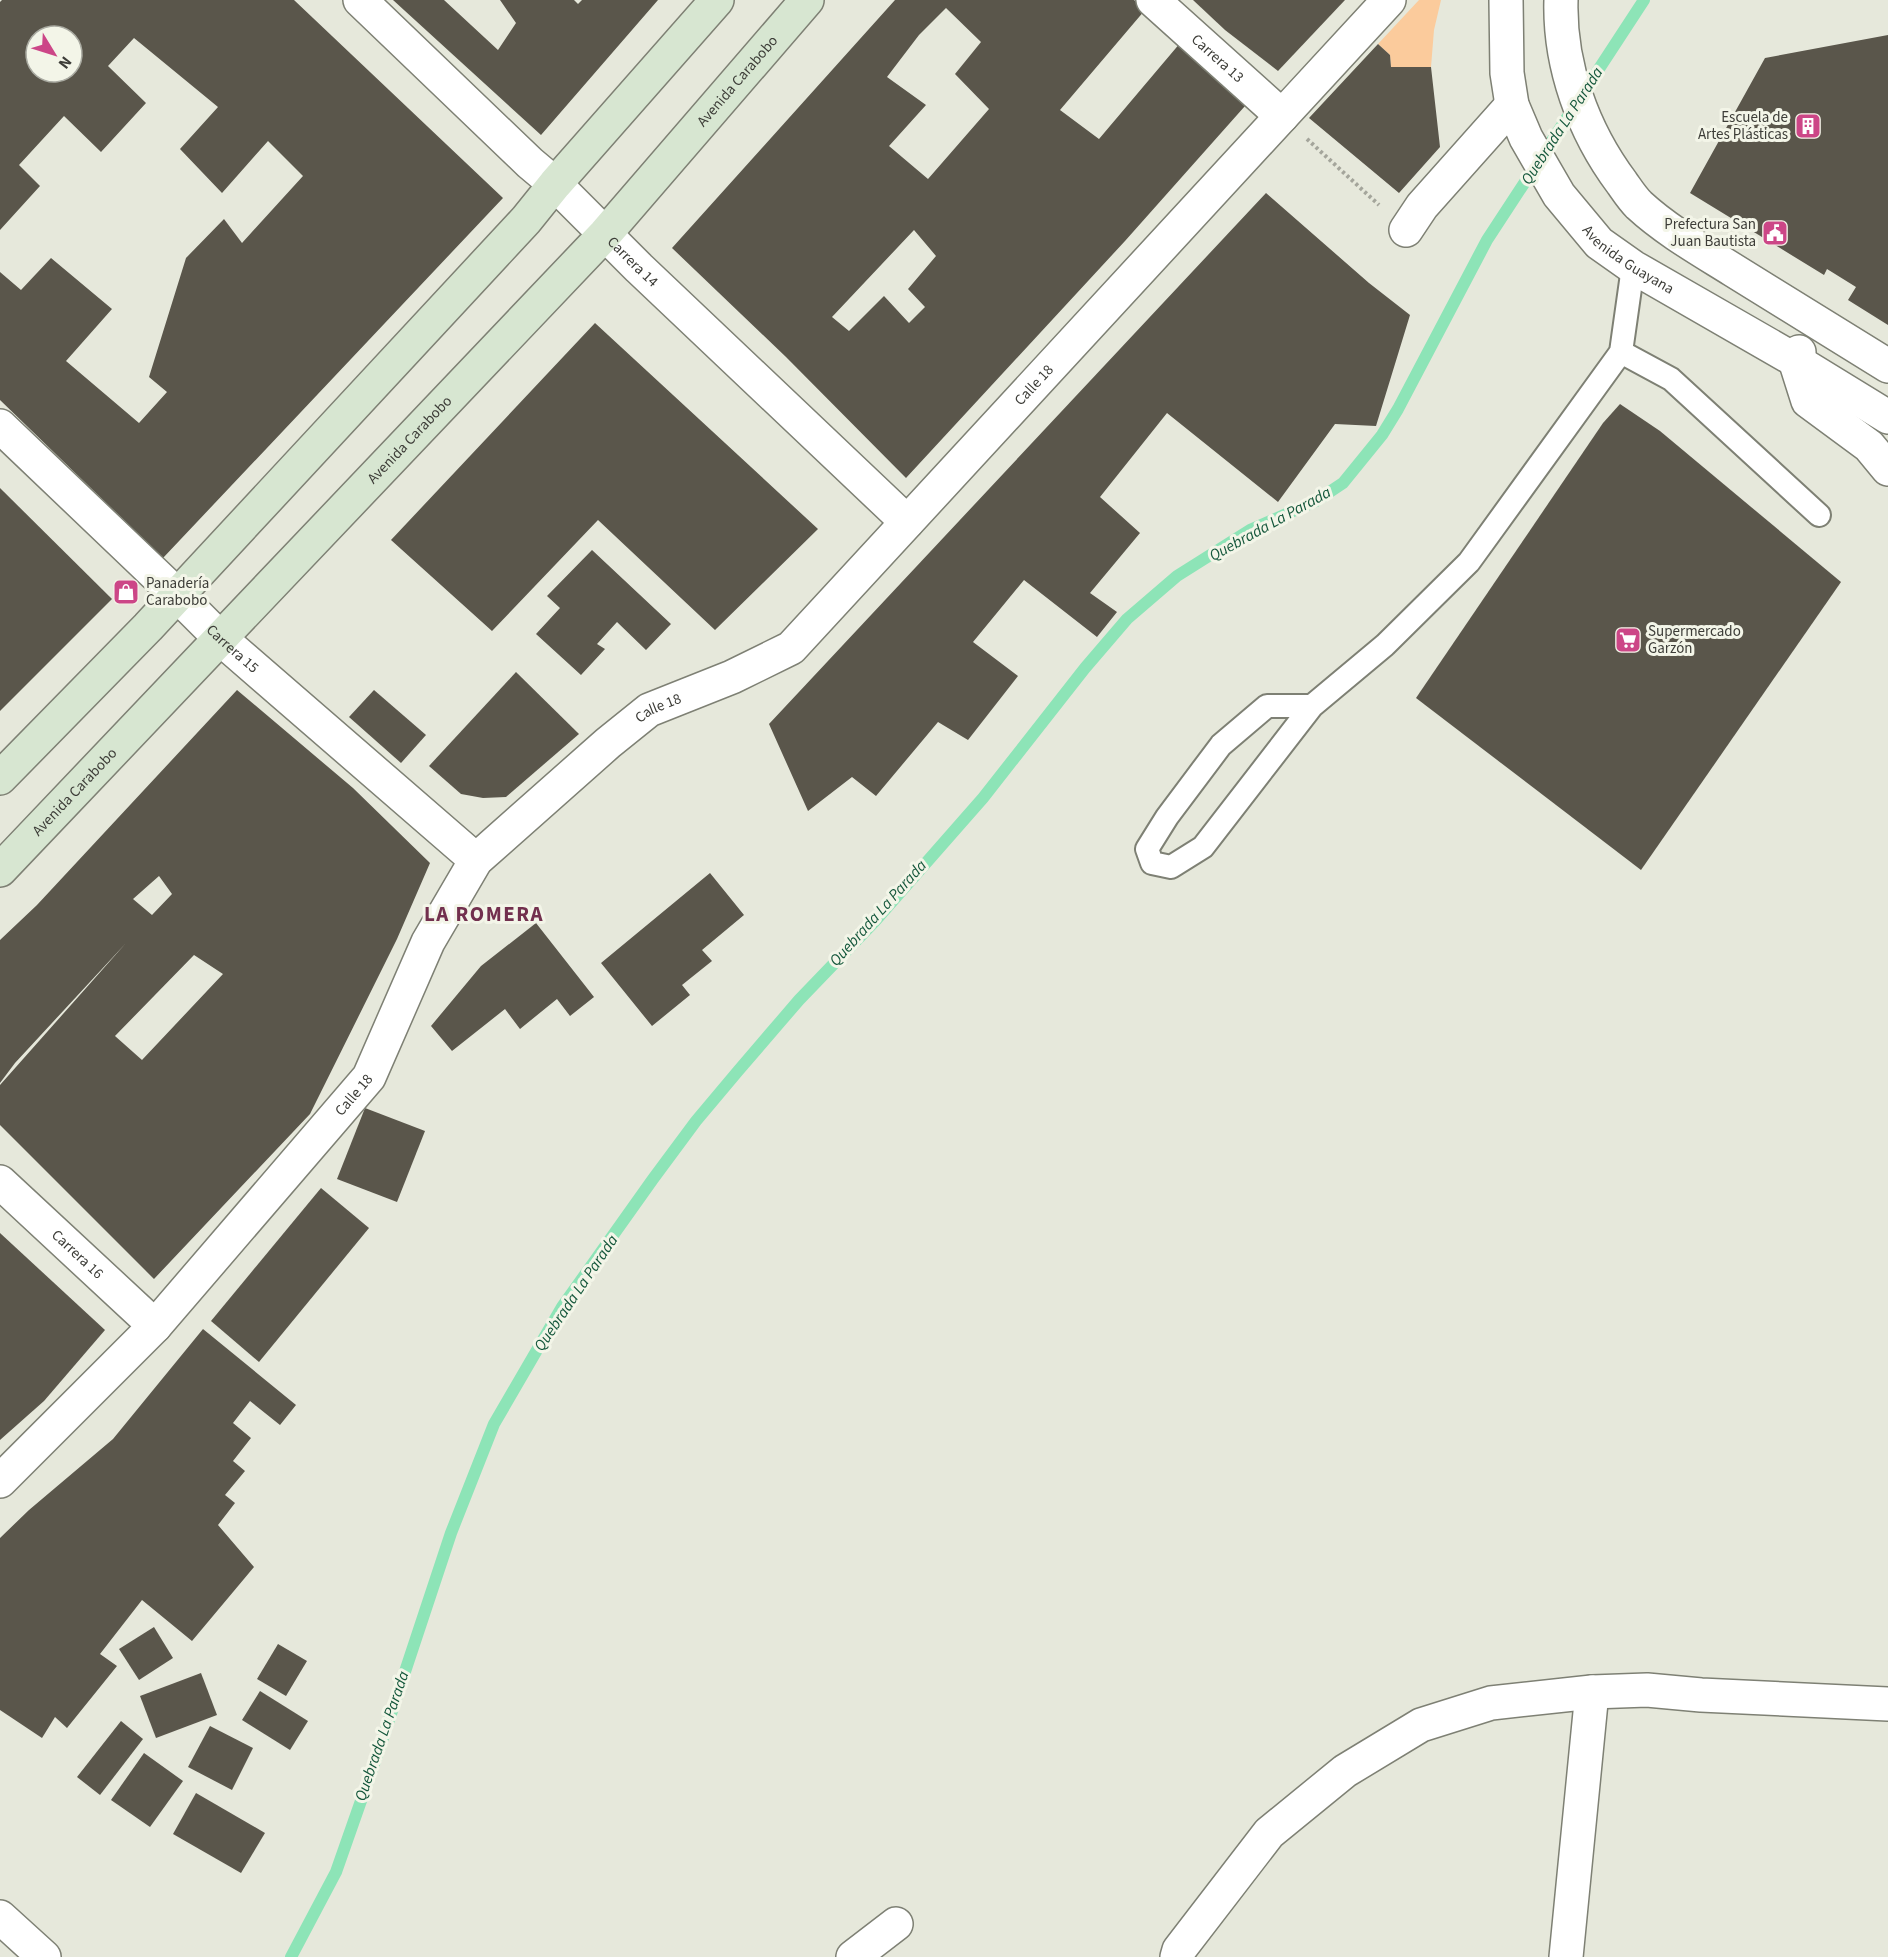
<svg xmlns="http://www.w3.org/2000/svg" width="1888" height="1957" font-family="'Source Sans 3',sans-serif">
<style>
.green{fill:#fbcb9c}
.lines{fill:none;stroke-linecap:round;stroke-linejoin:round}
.stream{stroke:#8de4b7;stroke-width:12}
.building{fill:#5a564b;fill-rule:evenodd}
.service-casing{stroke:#7e8074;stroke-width:26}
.minor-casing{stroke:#7e8074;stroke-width:36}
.secondary-casing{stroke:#7e8074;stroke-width:36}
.path{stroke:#a4a59b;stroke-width:4;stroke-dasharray:3 3;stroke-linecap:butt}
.service{stroke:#fff;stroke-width:22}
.minor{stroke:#fff;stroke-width:33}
.secondary{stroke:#d7e6d1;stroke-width:33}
.labels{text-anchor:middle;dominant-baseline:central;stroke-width:6;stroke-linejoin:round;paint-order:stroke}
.street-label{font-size:15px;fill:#3d3d38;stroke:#f3f5e8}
.poi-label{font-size:15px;fill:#3d3d38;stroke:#f3f5e8;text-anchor:end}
.water-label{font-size:16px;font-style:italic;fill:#14573b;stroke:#f3f5e8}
.district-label{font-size:21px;font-weight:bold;letter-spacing:1.5px;fill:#72304e;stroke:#f3f5e8}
</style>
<rect width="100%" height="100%" fill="#e6e8db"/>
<path class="green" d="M1419,0H1441L1434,30L1431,67H1391L1390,55L1378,44Z"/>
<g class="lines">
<path class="stream" d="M291,1957L336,1872L382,1741L451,1533L494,1424L562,1307L653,1179L696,1121L738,1071L799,1000L875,921L983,798L1085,668L1127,619L1177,576L1250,530L1316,501L1343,483L1382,435L1398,409L1487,240L1644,0"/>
</g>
<g class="building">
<path d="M2,0H294L503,198L163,558L0,400V272L21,290L51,258L112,309L66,361L139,423L167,392L149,377L186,258L224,219L242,243L303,176L268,141L222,193L180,149L218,107L134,38L108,66L146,103L101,152L64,116L19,165L40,186L0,230V2ZM36,36H72V72H36Z"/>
<path d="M393,0H444L498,50L516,23L500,0H574L578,4L582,0H658L541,135Z"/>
<path d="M895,0H1134L1145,10L1060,110L1099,139L1181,42L1245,106L1125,241L906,478L786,357L672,248ZM946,8L981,42L955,74L989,109L928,179L889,146L926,105L887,77L919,35ZM914,230L936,256L908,289L925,307L909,323L884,296L849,331L832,317Z"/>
<path d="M1193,0H1345L1278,71L1225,30Z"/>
<path d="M1888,35V325L1848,300L1856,287L1827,269L1824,275L1690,193L1765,58Z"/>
<path d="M1378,44L1390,55L1391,67H1431L1440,147L1399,193L1309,118Z"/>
<path d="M1266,193L1369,283L1410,315L1376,426L1335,424L1278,502L1167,413L1100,497L1140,533L1090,593L1117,612L1097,637L1024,580L973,642L1018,676L968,740L938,722L876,796L852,777L808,811L769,724Z"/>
<path d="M595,323L818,529L715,630L598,520L492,631L391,540Z"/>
<path d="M1620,404L1660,431L1841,582L1641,870L1416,698L1603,423Z"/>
<path d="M0,488L112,599L0,711Z"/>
<path d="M592,550L671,624L646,650L617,622L597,644L605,649L581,675L536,634L560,608L547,596Z"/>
<path d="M516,672L579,734L506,797L483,798L461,794L429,766Z"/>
<path d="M237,690L353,788L430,863L397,939L310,1114L154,1279L0,1125V1085L126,943L15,1063L0,1083V940L37,905ZM159,876L172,894L152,915L133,899ZM194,955L223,974L142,1060L115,1036Z"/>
<path d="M374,690L426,735L401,763L349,717Z"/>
<path d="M710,873L744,915L702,950L712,961L682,985L690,995L652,1026L601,963Z"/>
<path d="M536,923L594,997L570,1016L557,999L520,1029L505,1009L452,1051L431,1026L481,966Z"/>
<path d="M365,1108L425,1131L397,1202L337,1179Z"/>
<path d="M321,1188L369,1228L259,1362L211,1321Z"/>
<path d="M0,1233L105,1330L44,1401L0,1440Z"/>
<path d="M203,1329L296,1405L280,1425L250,1401L233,1423L251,1438L233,1461L245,1471L225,1495L235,1503L218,1525L254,1567L192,1641L142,1600L100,1654L117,1666L67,1728L55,1717L42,1738L0,1710V1538L29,1510L113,1439Z"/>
<path d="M154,1627L173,1658L139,1680L119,1649Z"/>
<path d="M278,1644L307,1661L286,1696L257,1679Z"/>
<path d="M201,1673L217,1715L156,1738L140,1696Z"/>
<path d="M260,1691L308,1721L290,1750L242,1720Z"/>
<path d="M121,1721L143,1739L100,1795L77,1777Z"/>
<path d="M210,1726L253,1748L232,1790L188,1767Z"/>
<path d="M144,1753L183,1781L150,1827L111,1800Z"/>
<path d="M196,1793L265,1833L241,1873L173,1834Z"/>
</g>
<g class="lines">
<g class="service-casing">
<g id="service">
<path d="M1621,352L1671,379L1819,515"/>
<path d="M1312,706H1267L1221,745L1167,817L1147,849L1152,863L1171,867L1203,847L1312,706L1385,645L1469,562L1621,352L1633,267"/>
</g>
</g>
<g class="minor-casing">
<g id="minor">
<path id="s1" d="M360,0L530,163L555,184L639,268L907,522"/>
<path id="s2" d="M1153,0L1282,116"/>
<path id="s3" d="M1506,0L1507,73L1512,105L1526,138L1559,195L1599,243L1633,267L1795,360L1888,417"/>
<path d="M1561,0C1559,65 1583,131 1622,183C1627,190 1632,198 1639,205C1666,230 1701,250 1733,270C1784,302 1836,334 1888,366"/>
<path d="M1406,230L1422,206L1512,105"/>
<path d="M1799,352L1795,360L1808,401L1869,446L1888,469"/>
<path id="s4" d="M0,426L176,594L221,639L476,860"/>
<path id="s5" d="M0,1182L155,1326"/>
<path id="s6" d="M0,1481L155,1326L369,1077L428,942L476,860L608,743L649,710L732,677L791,648L1389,0"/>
<path d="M0,1917L44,1957"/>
<path d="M853,1957L896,1924"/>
<path d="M1177,1957L1179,1950L1269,1833L1345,1771L1421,1725L1491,1703L1592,1692L1647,1690L1701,1695L1888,1704"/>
<path d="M1566,1957L1592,1692"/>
</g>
</g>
<g class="secondary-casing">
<g id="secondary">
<path d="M0,778L148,627L526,220L555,184L717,0"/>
<path id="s7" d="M0,870L605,234L807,0"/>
</g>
</g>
<path class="path" d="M1307,139L1379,205"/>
<use href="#service" class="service"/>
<use href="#minor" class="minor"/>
<use href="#secondary" class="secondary"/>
</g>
<defs>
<g id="building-square" transform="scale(1.35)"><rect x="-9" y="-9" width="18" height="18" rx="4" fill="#cc4687" stroke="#f3f5e8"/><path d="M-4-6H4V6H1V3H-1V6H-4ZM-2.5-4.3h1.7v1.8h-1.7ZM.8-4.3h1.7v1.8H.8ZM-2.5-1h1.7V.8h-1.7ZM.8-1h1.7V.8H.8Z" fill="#fff"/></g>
<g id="civic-square" transform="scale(1.35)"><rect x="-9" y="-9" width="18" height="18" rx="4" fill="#cc4687" stroke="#f3f5e8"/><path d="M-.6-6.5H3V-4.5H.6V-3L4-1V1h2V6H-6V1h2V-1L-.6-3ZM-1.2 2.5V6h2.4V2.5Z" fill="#fff"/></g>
<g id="shop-square" transform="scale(1.35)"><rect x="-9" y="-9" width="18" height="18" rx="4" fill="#cc4687" stroke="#f3f5e8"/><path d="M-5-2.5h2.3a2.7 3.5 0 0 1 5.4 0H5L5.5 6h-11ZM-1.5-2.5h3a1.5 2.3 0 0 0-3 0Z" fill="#fff"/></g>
<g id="supermarket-square" transform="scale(1.35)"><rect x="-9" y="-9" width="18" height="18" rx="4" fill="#cc4687" stroke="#f3f5e8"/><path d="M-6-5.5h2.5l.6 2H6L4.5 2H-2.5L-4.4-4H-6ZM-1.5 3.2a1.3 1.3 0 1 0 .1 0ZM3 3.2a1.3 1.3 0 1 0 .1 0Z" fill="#fff"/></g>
</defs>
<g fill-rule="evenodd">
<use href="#building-square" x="1808" y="126"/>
<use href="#civic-square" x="1775" y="233"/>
<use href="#shop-square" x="126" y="592"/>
<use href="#supermarket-square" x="1628" y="640"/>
</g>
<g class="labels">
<g class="street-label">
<text stroke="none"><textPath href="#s2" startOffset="87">Carrera 13</textPath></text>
<text stroke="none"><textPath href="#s7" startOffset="1080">Avenida Carabobo</textPath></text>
<text stroke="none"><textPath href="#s3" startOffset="303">Avenida Guayana</textPath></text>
<text stroke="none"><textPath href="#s1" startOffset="378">Carrera 14</textPath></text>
<text stroke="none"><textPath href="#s6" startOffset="1532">Calle 18</textPath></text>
<text stroke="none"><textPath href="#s7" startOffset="594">Avenida Carabobo</textPath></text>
<text stroke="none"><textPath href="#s4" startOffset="322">Carrera 15</textPath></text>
<text stroke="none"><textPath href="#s6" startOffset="1028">Calle 18</textPath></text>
<text stroke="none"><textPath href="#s7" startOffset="108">Avenida Carabobo</textPath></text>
<text stroke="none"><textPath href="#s6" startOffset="524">Calle 18</textPath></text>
<text stroke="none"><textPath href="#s5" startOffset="106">Carrera 16</textPath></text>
</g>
<g class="poi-label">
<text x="1788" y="117">Escuela de<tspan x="1788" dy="17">Artes Plásticas</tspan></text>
<text x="1756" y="224">Prefectura San<tspan x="1756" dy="17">Juan Bautista</tspan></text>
<text x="146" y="583" text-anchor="start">Panadería<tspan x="146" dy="17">Carabobo</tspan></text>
<text x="1648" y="631" text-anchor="start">Supermercado<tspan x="1648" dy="17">Garzón</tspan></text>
</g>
<g class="water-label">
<text transform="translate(1562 126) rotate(-57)">Quebrada La Parada</text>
<text transform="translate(1270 524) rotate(-29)">Quebrada La Parada</text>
<text transform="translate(878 913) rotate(-48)">Quebrada La Parada</text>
<text transform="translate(576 1293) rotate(-56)">Quebrada La Parada</text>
<text transform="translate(382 1736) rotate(-71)">Quebrada La Parada</text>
</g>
<g class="district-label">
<text x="484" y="914">LA ROMERA</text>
</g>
</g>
<g transform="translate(54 54) rotate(128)"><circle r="28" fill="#f3f5e8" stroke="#aaaba2" stroke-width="1.5"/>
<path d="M0-4.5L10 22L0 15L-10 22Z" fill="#cc4687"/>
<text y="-9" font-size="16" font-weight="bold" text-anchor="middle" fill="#3d3d38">N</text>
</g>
</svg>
